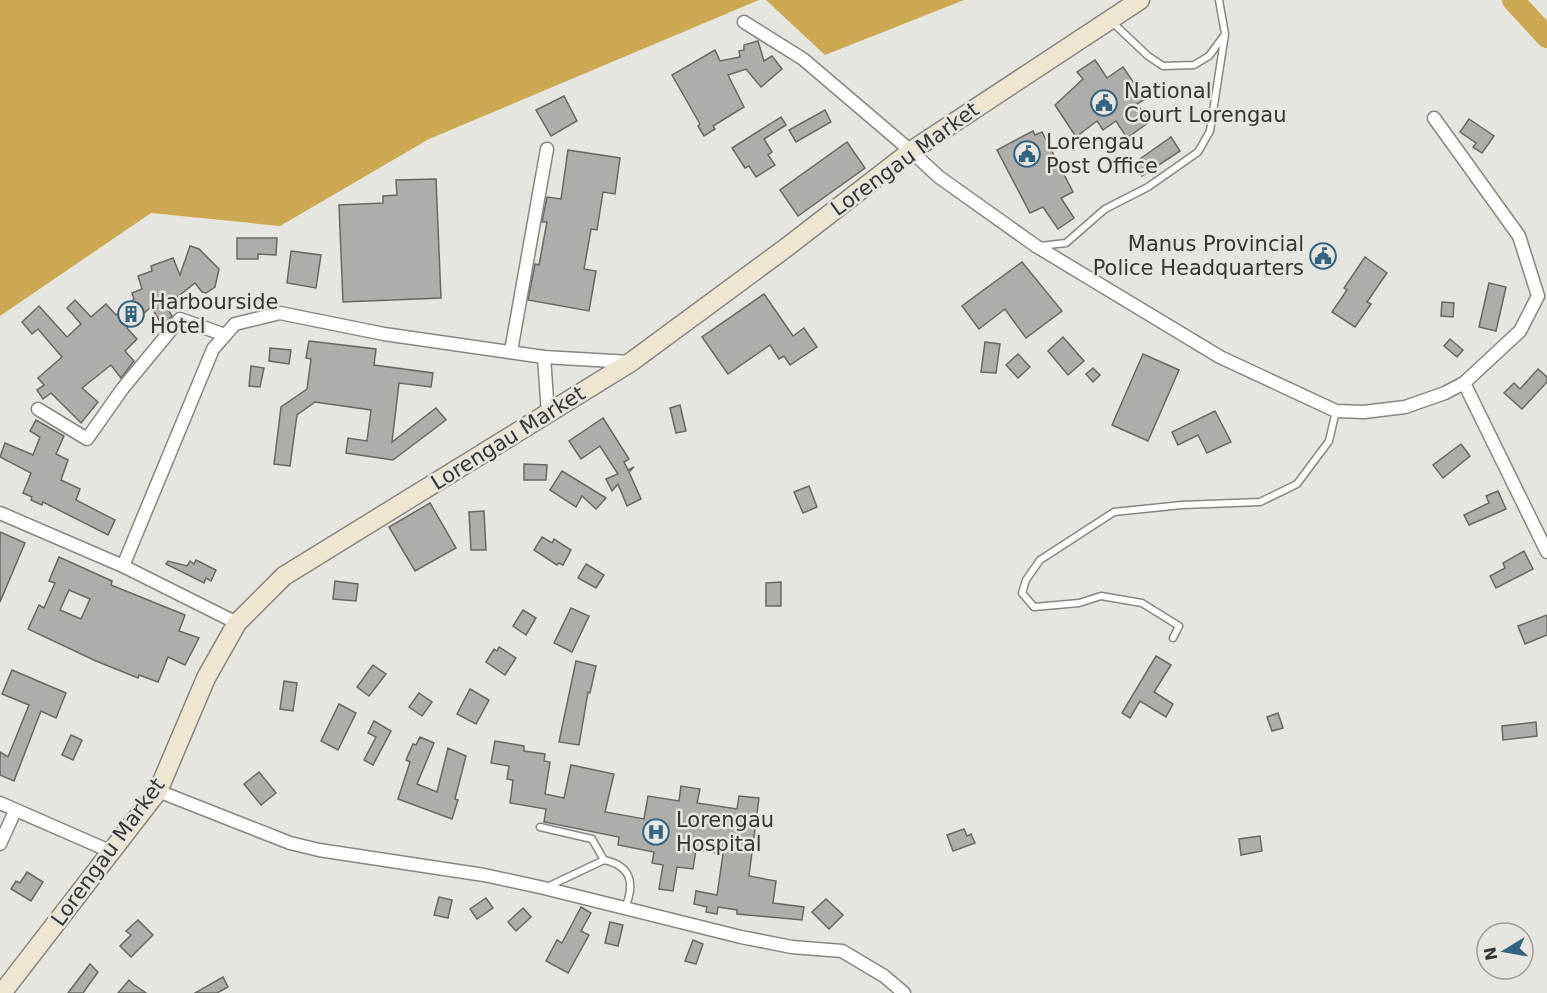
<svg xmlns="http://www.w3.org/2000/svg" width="1547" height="993" font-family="'DejaVu Sans',sans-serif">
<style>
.water{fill:#cba851}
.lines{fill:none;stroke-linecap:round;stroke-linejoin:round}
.river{stroke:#cba851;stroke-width:22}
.building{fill:#afada9;stroke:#6a6864;stroke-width:1.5;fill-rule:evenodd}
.service-casing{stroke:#878682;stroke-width:9}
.minor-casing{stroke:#878682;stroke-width:15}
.secondary-casing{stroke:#878682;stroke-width:21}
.service{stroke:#fff;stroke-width:6}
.minor{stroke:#fff;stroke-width:12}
.secondary{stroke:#eee6d0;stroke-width:18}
.labels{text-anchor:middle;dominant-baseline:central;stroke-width:5;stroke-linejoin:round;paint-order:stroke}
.poi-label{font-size:21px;fill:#373635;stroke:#e7e5e0;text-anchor:start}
.street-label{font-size:21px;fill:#373635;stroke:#e7e5e0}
</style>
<rect width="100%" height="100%" fill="#e7e5e0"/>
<g class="water">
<path d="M0,0H759L429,139L280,226L151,213L0,316Z"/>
<path d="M766,0H964L825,55Z"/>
</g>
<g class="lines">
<path class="river" d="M1513,0L1547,37"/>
</g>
<g class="building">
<path d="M758,41L764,61L772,56L782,69L761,87L746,69L728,75L744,107L713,126L715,129L704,136L698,126L700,124L672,75L715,50L720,61L740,57L739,51L744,50V45Z"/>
<path d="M1095,60L1107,78L1123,67L1145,99L1137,104L1149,122L1127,138L1116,121L1103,130L1097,121L1076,137L1055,105L1083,79L1077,72Z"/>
<path d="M564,96L577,121L551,136L536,110Z"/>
<path d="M825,110L831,122L796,142L789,130Z"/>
<path d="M781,117L786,125L764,139L772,152L768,155L775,165L756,177L749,166L745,168L732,148Z"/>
<path d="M1469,119L1494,136L1482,153L1473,147L1476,143L1460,132Z"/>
<path d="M1033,131L1035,135L1042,132L1073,192L1061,198L1074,218L1058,229L1043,207L1030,213L997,150Z"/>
<path d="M1171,137L1180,151L1142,176L1133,164Z"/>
<path d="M847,142L865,168L798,216L780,190Z"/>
<path d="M568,150L620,158L615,194L603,192L597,230L591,229L584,269L596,271L589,311L528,300L535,264L539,265L547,222H542L547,197L561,199Z"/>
<path d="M436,179L441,298L343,302L339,205L383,203V196L397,195L396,180Z"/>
<path d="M237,238H277L276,255L258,254V259H237Z"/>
<path d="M190,246L199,249L219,269L215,287L206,293L202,292L195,283L166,306L172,316L163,326L151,307L127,328L137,339L125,351L134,361L121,378L111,365L82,388L98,402L81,423L51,393L43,399L37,390L44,385L38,378L62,357L38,329L32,334L22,322L39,306L67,337L81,324L67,308L75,300L91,317L106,304L116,315L134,299L132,293L142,289L138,276L152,271L151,266L173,258L180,275Z"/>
<path d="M291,251L321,255L316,288L287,283Z"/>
<path d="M1365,257L1387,273L1367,302L1371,304L1355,327L1332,312L1347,290L1344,288Z"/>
<path d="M1022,262L1062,311L1026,338L1005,309L979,329L962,306Z"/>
<path d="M1489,283L1506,287L1496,331L1479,327Z"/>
<path d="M764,294L793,336L804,328L817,347L790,365L784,356L779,359L770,345L728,374L702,337Z"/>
<path d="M1442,302L1454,303L1453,317L1441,316Z"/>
<path d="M1063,337L1084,361L1068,375L1048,351Z"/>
<path d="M1450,339L1463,350L1457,357L1444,346Z"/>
<path d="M309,341L376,349L374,365L433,373L431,387L399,383L392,442L436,408L446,420L393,460L346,453L348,438L367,441L371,410L315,402L297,415L290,466L274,464L281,407L307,389L311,359L306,358Z"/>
<path d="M985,342L1000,344L996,373L981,372Z"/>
<path d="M270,348L291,350L289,364L269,361Z"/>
<path d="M1018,354L1030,367L1018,378L1006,365Z"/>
<path d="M1143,354L1179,370L1148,441L1112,425Z"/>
<path d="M251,366L264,368L260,387L249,386Z"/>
<path d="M1093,368L1100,375L1093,382L1086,374Z"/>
<path d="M1538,369L1547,377V382L1522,409L1504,393L1514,383L1520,389Z"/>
<path d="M680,405L686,431L676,433L670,408Z"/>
<path d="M1215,411L1231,442L1207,453L1198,435L1178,445L1172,432Z"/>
<path d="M603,418L629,459L624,462L628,470L634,467L629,472L641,499L627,506L618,484L612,491L606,479L618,474L600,446L581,459L569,441Z"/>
<path d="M36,420L64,436L56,454L68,460L61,480L80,489L76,500L115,520L108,535L43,502L42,505L31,500L32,497L23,493L31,473L0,457L5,443L33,455L40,437L30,431Z"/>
<path d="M1461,444L1470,456L1443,478L1433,465Z"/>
<path d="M524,464L547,465L546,480H524Z"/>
<path d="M562,471L606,498L596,509L582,496L576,507L550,490Z"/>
<path d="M809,486L817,507L803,513L794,492Z"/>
<path d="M1498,491L1506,509L1469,525L1464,515L1489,503L1486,496Z"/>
<path d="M430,503L456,548L415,571L389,527Z"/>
<path d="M484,511L486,550H471L469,512Z"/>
<path d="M0,532L25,543L0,602Z"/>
<path d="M542,537L552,543L554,539L571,550L563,565L559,563L557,565L534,550Z"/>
<path d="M1524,551L1533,569L1496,588L1490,576L1505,568L1503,563Z"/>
<path d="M59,557L112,581L111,585L185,615L179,631L199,638L185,665L168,657L158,682L139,675L138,678L96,661L28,629L39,605L44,608L55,583L49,581ZM69,590L90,599L81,619L60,610Z"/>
<path d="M196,560L216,570L211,581L206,578L204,583L166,564L168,561L187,566L190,561L194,564Z"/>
<path d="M586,564L604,575L596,588L578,578Z"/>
<path d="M335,581L358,584L356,601L333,599Z"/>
<path d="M781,582V606H766V583Z"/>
<path d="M571,608L589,616L572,652L554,643Z"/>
<path d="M523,610L536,618L526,635L513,626Z"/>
<path d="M1547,615V635L1525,644L1518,626Z"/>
<path d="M499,647L516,658L505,675L486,662L494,649L497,651Z"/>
<path d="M1156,656L1171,665L1154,692L1173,704L1166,717L1140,701L1130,718L1122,713Z"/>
<path d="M576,661L596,666L590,693L588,692L579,745L559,742Z"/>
<path d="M373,665L386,674L369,696L357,687Z"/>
<path d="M12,670L66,693L56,718L41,711L14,781L0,775V752L8,757L29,705L2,694Z"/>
<path d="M284,681L297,683L293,711L280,709Z"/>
<path d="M470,689L489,700L476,724L457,714Z"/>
<path d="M419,693L432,702L422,716L409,707Z"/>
<path d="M339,704L356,713L338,750L321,741Z"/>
<path d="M1278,713L1283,728L1272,731L1267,717Z"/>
<path d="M374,721L391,731L373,765L364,760L376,737L368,733Z"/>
<path d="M1536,722L1537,736L1503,740L1502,726Z"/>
<path d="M71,735L82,740L73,760L62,755Z"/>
<path d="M420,737L434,743L417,784L437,792L448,748L466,756L455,799L458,800L452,819L398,799L410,762L406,760L413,744L416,745Z"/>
<path d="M495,741L524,746V751L545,754L544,761L550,762L545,794L564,798L571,765L614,774L605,812L644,819L648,796L679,801L681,786L700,789L697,803L737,809L739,796L759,798L749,876L776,881L773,903L804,907L802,920L737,914V910L718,907L717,914L706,912L707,907L694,904L696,891L717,895L723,854L696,850L693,869L677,867L673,891L659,889L663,865L652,863L654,852L618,845L619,837L544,822L546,809L510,803L513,780L507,779L509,766L491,763Z"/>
<path d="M259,772L276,793L261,805L244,784Z"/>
<path d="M964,829L967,836L971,834L975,843L953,851L947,835Z"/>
<path d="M1260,836L1262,851L1241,855L1239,839Z"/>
<path d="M27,872L43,882L31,901L11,889L16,881L20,883Z"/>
<path d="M439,897L452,900L448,918L434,915Z"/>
<path d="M486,898L493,908L477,919L470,909Z"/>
<path d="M826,899L843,915L829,929L812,912Z"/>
<path d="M581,907L591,913L581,931L589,935L568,973L546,961L557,940L562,943Z"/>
<path d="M523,908L531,917L516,931L508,922Z"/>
<path d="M138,920L153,935L131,957L120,946L131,935L126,931Z"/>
<path d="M610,922L623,925L618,946L605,943Z"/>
<path d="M693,940L703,944L696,964L685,961Z"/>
<path d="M90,964L98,972L83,993H68Z"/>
<path d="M223,977L228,987L217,993H195Z"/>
<path d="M129,980L133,984L146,993H118Z"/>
</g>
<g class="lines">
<g class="service-casing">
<g id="service">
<path d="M1112,22L1148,56L1163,66L1194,65L1209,56L1223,37"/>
<path d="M1040,246L1066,243L1105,209L1148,187L1198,152L1210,131L1225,34L1219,0"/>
<path d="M1173,638L1179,626L1142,603L1101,596L1079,603L1034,607L1022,593L1026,580L1040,560L1114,512L1182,505L1260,502L1297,484L1329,441L1336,411"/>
<path d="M540,827L592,839L604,860"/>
<path d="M547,887L604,860C632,866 635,884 625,908"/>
</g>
</g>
<g class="minor-casing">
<g id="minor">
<path d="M744,22L803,59L911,151L939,177L1036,246L1220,357L1336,411L1364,412L1405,407L1445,393L1464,383L1520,331L1538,296L1519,236L1434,118"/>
<path d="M511,351L547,149"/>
<path d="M544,357L548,414"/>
<path d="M1464,383L1547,552"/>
<path d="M38,409L87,439L123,388L180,319L225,335"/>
<path d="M0,513L123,566L237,623"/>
<path d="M123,566L213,349L235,324L280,313L384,334L544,357L630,362"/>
<path d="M158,791L290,843L319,850L484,875L544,888L741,937L792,947L842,951L884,976L904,993"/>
<path d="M0,803L112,852"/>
<path d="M0,844L15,811"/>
</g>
</g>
<g class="secondary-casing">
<path id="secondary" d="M2,993L158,791L206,678L237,623L284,576L631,362L787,247L911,151L1140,0"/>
</g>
<use href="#service" class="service"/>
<use href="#minor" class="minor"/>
<use href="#secondary" class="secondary"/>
</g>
<defs>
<g id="civic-ring" transform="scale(1.35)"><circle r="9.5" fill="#e7e5e0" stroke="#326381" stroke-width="1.5"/><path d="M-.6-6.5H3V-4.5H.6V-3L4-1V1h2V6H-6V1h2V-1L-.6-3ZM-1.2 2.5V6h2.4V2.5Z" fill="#326381"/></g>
<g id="building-ring" transform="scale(1.35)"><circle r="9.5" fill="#e7e5e0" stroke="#326381" stroke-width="1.5"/><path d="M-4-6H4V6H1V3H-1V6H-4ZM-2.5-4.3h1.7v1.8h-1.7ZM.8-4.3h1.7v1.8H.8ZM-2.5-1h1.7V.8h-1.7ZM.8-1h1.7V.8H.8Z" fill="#326381"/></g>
<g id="hospital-ring" transform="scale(1.35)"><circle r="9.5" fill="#e7e5e0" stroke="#326381" stroke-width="1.5"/><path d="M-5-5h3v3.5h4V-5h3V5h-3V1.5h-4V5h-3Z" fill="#326381"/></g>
</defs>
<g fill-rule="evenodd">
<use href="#civic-ring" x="1104" y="103"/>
<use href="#civic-ring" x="1027" y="154"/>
<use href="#civic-ring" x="1323" y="256"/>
<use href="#building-ring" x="131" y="314"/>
<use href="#hospital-ring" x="656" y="832"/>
</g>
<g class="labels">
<g class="poi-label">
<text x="1124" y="91">National<tspan x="1124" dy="24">Court Lorengau</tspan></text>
<text x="1046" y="142">Lorengau<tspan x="1046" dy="24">Post Office</tspan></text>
<text x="1304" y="244" text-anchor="end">Manus Provincial<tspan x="1304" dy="24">Police Headquarters</tspan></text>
<text x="150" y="302">Harbourside<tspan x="150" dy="24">Hotel</tspan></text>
<text x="676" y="820">Lorengau<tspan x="676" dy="24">Hospital</tspan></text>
</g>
<g class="street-label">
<text transform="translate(905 159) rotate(-36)">Lorengau Market</text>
<text transform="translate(508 438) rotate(-32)">Lorengau Market</text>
<text transform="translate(108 852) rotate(-54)">Lorengau Market</text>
</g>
</g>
<g transform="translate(1505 951) rotate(259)"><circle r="28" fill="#e7e5e0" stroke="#a19f9c" stroke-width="1.5"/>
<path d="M0-4.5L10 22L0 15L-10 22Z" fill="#326381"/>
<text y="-9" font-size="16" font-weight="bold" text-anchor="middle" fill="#373635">N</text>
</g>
</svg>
